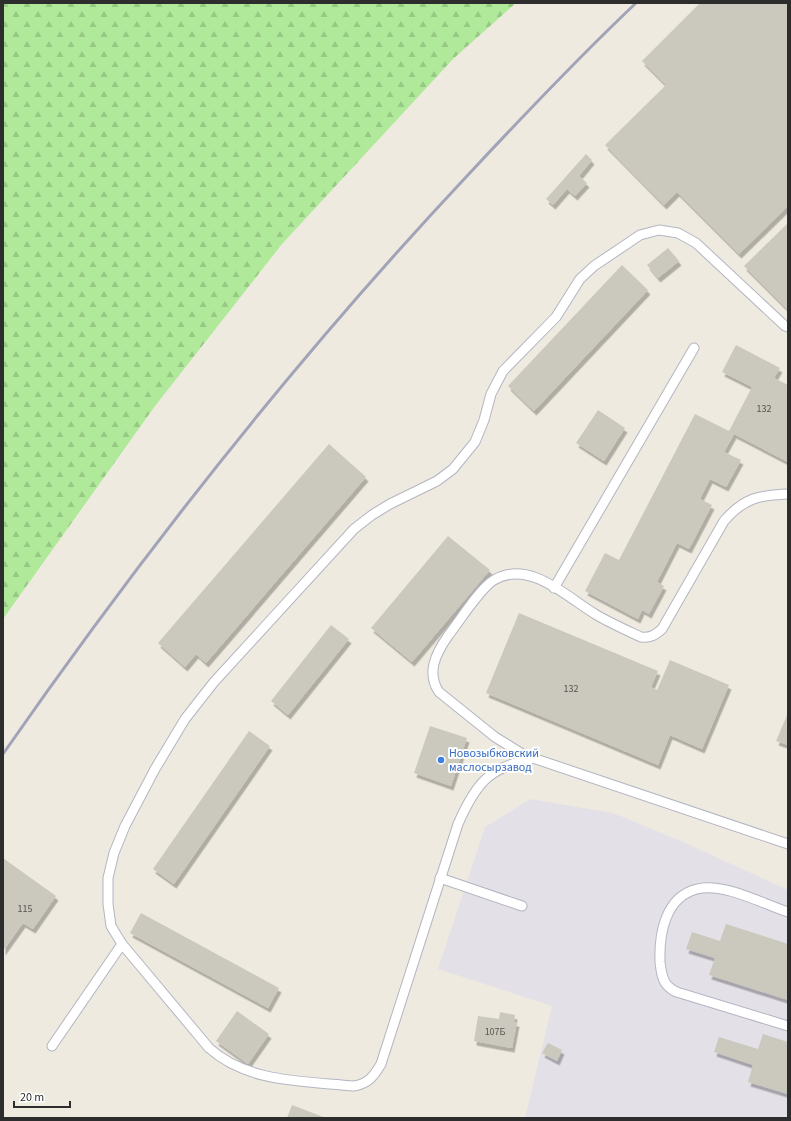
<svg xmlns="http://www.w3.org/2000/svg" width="791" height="1121" font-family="'Source Sans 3',sans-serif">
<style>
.industrial{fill:#e3e0e8}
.forest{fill:url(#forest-firs)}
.building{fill:#cbc8be;filter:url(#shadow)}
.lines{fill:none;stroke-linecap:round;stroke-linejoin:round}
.service-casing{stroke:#b3b5c2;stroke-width:11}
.service{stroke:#fff;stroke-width:9}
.rail{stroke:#a1a3b9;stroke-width:3}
.shop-dot{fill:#3f7fe0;stroke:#fff;stroke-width:1.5}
.labels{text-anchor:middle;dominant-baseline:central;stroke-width:4;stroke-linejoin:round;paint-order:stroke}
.number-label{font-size:10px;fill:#545451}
.shop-label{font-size:12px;fill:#366cbe;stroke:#fff;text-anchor:start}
</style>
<defs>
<pattern id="forest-firs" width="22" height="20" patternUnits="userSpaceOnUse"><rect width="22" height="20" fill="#afe999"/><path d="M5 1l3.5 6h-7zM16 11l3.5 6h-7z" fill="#97c884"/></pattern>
<filter id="shadow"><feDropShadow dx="2.5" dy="4.5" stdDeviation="0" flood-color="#0004"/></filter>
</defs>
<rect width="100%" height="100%" fill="#efeadf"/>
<path class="industrial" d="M530,799L613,813L681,841L788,890V1118H525L552,1006L438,969L485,827Z"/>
<path class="forest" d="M3,3H516L453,59L282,244L155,406L3,619Z"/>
<g class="building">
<path d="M700,3H788V206L739,254L677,192L664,205L605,145L666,85L642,61Z"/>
<path d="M586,154L592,160L579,176L587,183L575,196L567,189L553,205L546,199Z"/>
<path d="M788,223V310L744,266Z"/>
<path d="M668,248L679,261L658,278L647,265Z"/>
<path d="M622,265L648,290L534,411L508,386Z"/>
<path d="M736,345L780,368L774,378L788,385V462L734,434L724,452L741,460L726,487L710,479L700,499L712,505L689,549L677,543L657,582L664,586L649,614L642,610L638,619L585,591L605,553L619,560L695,414L729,431L752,387L722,372Z"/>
<path d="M598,410L625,428L604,461L576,443Z"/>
<path d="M329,444L366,477L206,663L196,654L185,667L158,643Z"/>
<path d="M448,536L490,570L412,662L371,628Z"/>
<path d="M519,613L658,671L651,687L657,690L670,660L729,685L702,749L670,735L658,765L486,693Z"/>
<path d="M331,625L349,639L288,715L271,701Z"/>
<path d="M788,713V745L776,741Z"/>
<path d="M430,726L467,738L451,786L414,773Z"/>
<path d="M249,731L270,746L174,884L153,869Z"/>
<path d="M3,858L56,896L33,929L23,923L3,951Z"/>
<path d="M141,913L279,988L268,1008L130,933Z"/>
<path d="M726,924L788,944V1000L709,975L715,958L686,949L692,932L720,941Z"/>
<path d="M237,1011L269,1034L248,1064L216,1041Z"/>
<path d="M500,1012L515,1015L514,1022H517L512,1048L474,1041L478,1016L499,1019Z"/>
<path d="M763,1034L788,1042V1094L748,1082L753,1065L714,1052L719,1037L758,1049Z"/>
<path d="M548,1043L562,1050L557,1061L542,1053Z"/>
<path d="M292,1105L326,1118H287Z"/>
</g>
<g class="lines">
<g class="service-casing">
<g id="service">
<path d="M788,494C759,495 744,498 724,521L662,629C655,635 651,638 641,637C626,630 610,623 595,614C567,597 529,559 494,580C480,588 459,622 448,636C436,653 426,673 439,692L495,737L524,755L788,844"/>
<path d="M554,588L694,348"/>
<path d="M534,758C489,767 476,783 458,824L381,1064C374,1076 368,1084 354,1086C304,1081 248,1083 209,1048L122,944L111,926L108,904V878L114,853L125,826L155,769L185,719L214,682L354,529L372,515L390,504L437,481L453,469L475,442L484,420L491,394L503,371L556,317L580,279L594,266L640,235L659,230L678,233L696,243L785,326L788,327"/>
<path d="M440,878L522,906"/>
<path d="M788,912C763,904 723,882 697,889C665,897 659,934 660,962C661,970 662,982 669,987C672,990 676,992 680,993L788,1026"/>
<path d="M52,1046L122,944"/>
</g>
</g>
<use href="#service" class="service"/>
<path class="rail" d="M3,754C145,550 297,357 467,176C522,117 578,58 636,3"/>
</g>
<circle class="shop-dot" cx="441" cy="760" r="4"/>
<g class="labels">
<g class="number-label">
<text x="764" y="409">132</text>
<text x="571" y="689">132</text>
<text x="25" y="909">115</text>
<text x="495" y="1032">107Б</text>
</g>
<g class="shop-label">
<text x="449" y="753">Новозыбковский<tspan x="449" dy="14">маслосырзавод</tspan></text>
</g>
</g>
<rect width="791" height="1121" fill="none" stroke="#2d2d2d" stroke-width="8"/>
<path d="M14 1101v6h56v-6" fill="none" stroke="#2d2d2d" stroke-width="2"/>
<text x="20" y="1101" font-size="12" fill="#2d2d2d" stroke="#ffffff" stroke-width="3" paint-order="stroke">20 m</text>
</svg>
